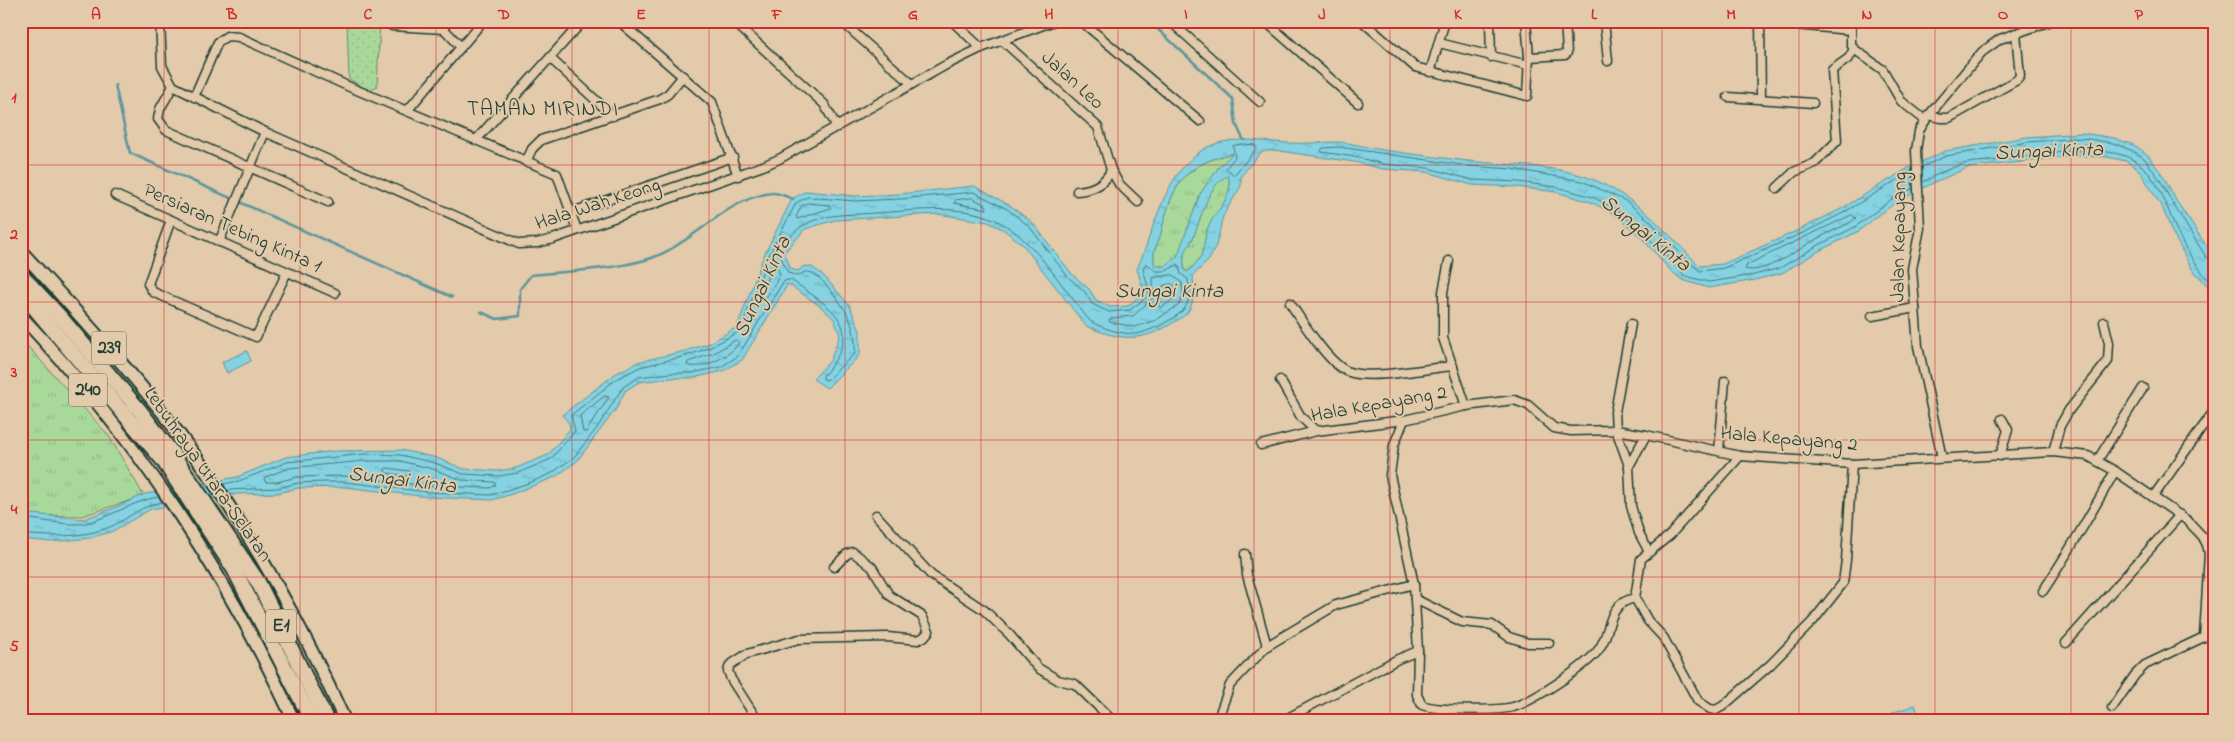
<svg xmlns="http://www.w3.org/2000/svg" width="2235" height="742" font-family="'Indie Flower',sans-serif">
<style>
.grass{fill:url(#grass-tufts);stroke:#648b67}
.park{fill:url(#park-dots);stroke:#648b67}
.water{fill:url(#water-ripples);stroke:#5c969c;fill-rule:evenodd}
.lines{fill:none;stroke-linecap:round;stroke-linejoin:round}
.shore{stroke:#47797a;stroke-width:1}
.stream{stroke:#5c969c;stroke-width:2.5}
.minor-casing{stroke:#1f3d34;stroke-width:11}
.primary-casing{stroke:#1f3d34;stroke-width:15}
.motorway-casing{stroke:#1f3d34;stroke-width:18}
.minor{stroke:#e2caaa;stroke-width:8}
.primary{stroke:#e2caaa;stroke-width:11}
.motorway{stroke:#e2caaa;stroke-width:14}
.grid{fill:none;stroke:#d62828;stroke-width:1;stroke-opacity:0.55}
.labels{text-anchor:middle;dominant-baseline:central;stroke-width:4;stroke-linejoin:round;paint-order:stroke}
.shield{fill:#e2caaa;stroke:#5a6757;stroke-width:1}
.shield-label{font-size:19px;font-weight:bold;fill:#1f3d34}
.street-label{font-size:20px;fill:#1f3d34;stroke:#e2caaa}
.neighbourhood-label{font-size:21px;letter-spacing:1px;fill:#1f3d34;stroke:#e2caaa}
.water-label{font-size:21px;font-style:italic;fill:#24443d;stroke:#e2caaa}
.neatline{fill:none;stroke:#d62828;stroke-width:2}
.grid-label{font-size:16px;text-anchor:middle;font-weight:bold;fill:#d62828}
</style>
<defs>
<pattern id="grass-tufts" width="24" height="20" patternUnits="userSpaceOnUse" patternTransform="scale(1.25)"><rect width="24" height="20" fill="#a9d99a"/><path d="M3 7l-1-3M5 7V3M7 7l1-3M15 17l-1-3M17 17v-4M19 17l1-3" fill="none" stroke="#91bb85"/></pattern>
<pattern id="park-dots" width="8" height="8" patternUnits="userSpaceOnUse" patternTransform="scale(1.25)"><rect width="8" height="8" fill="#a9d99a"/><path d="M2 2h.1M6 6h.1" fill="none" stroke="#91bb85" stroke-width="1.8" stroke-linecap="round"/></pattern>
<pattern id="water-ripples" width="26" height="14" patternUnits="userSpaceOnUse" patternTransform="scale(1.25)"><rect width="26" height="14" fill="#84d2e2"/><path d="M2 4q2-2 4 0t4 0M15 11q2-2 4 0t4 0" fill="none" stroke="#72b5c2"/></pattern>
</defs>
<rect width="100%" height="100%" fill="#e2caaa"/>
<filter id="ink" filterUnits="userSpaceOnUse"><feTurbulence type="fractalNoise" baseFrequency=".02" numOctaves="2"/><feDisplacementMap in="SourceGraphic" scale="10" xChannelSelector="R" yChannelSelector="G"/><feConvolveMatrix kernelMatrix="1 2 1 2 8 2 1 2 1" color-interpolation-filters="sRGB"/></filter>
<g filter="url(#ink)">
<g class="grass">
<path d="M1233,153L1219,167L1200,194L1177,258L1165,266H1155C1151,250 1157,248 1161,233C1172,185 1183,165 1233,153Z"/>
<path d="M1228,175C1235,197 1217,209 1209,225C1204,235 1205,247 1201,256C1198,262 1192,267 1189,272L1185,271C1184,266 1183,260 1184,255C1185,249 1191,244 1193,238C1201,219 1206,184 1228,175Z"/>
<path d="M21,339L109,436L144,496L82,516L21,515Z"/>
</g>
<path class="park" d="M347,21H380L377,86L370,91L349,79Z"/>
<g class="water">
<path d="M2082,133L2114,138L2136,146L2148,155L2164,177L2177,202L2214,257V293L2192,269L2172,232L2163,209L2139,170L2126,161L2107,157L2076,156L1967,168L1933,183L1895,203L1857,232L1819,251L1782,273L1755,280L1709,288L1682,280L1670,270L1640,236L1614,214L1591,202L1556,192L1517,187L1472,185L1427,172L1383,169L1354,162L1273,150L1261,152L1241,176V186L1223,216L1216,246L1209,260L1193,276C1194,288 1195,300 1189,310C1186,316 1176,321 1171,324C1141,343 1118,340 1086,326L1023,245L1004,230L988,222L938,214L835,220L805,229L784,253L791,269L798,271L804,266L812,267L823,275L850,306L860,331V355L827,388L813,379L830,361L840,335L834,319L820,306L788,284L742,360L723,371L693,378H671L639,382L625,391L616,409L577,461L555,477L512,494L492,500L428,497L345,487L298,488L278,493L238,494L151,509L113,531L90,538L51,542L21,539V513L84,519L114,508L145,494L237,477L286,457L335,451L401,450L437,458L464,469L498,471L516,468L548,455L570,429L569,423L562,415L615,374L638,362L685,351L710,343L737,327L764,255L792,199L806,191L855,196L899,194L974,186L1009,205L1032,222L1072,274L1089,289L1096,300L1110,307L1128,306L1144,292L1137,269C1155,229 1163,174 1204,149C1230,134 1261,142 1289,143C1306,144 1322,142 1339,142C1353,143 1369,148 1383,150C1412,154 1441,158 1469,161C1512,166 1560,164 1599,182C1645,204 1665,232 1700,266L1723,264L1803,228L1841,209L1910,167L1945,151L2027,137ZM1233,153L1219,167L1200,194L1177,257L1165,266H1155C1151,250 1157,248 1161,233C1172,186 1182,165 1233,153ZM1228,176C1235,196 1217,209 1209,225C1204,235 1205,247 1201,256C1198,262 1192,267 1188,272L1185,271C1184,266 1183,260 1184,255C1186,249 1191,244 1193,238C1201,220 1208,183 1228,176Z"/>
<path d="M247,351L251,361L227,373L222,362Z"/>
<path d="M1915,705L1921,721H1895L1892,713Z"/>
</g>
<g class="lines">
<g class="shore">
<path d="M1243,144L1255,145L1257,148L1234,175L1226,168L1235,157L1233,146Z"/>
<path d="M1922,167L1946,156L2028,142L2082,138L2113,143L2133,151L2145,159L2160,180L2173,204L2206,257L2214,260"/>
<path d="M1912,171L1843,213L1805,232L1724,268L1700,271L1686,259L1650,221L1626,201L1582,181L1513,169L1469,166L1339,147L1323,148L1321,150L1322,152L1355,157L1384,164L1428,168L1473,180L1518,182L1556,187L1593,197L1617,210L1643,232L1685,276L1709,282L1754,275L1780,268L1817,246L1855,227L1892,199L1913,188"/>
<path d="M1923,182C1936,175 1953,166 1968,163C1982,161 1996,161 2010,159C2046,155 2113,139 2142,166C2160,182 2167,208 2176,229C2186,251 2198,269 2214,286"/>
<path d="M972,198L986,205L987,209L954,203L956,200Z"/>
<path d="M808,203L829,205L831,208L797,219L796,217L801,207Z"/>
<path d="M1852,215L1856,218L1851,222C1839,228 1825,234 1813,241C1797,250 1764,275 1745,269L1747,265Z"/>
<path d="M776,264L780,275L764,301L761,302L760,299L772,265Z"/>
<path d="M1173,275L1182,283L1183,295L1179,305L1156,320L1135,327L1109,322L1111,318L1133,316L1154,297L1153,278Z"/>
<path d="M1172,284L1175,288L1173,300L1160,308L1158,305L1162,297L1163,286Z"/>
<path d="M736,340L739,343C731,356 701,371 687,365L688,362L714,353Z"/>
<path d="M605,396L609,397L586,432H583L580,416Z"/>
<path d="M365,461H400L433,469L462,480L494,482L496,485L490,488L429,486L345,476L297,477L277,482H266L264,480L265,477L289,468Z"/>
<path d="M387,468L409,471L411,474L408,476L386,473L385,470Z"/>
<path d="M223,484L239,481L287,462L365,454L400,455L435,463L463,474L499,476L518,473L551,459L575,431L571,415L618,378L640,367L686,356L711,347L740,331L768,257L796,203L807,197L855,201L900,199L974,192L1007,209L1029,226L1068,277L1085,292L1092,304L1109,312L1130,310L1148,296L1149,290L1143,269L1146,263L1156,271H1166L1178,264L1181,274L1188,279C1189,288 1191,301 1184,309C1176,319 1147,333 1135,334C1120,334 1102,328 1090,321C1066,292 1039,248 1008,227C970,201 917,211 874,213C850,215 826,213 804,225C796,229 782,245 779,253L788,273L798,276C801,274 805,271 808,272C816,273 822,281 827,286C846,309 856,323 855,353L827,380L823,379V376C867,326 834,310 791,280H787L783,282L738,356L721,367L692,373H671L639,377L623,387L597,428L574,457L552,473L529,483L491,495L428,492L345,482H325L298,483L278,488L227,490"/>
<path d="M21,518C38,519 71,527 86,523C111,517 133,501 158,497"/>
<path d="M21,534C50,537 82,538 110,527C128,519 142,505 162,502"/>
</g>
<g class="stream">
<path d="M1149,21L1233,99L1236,124L1243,139L1245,140"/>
<path d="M115,85L130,153L452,297"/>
<path d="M481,312L497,319L520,316V289L531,275C566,271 628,269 659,255C698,238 728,198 772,193C778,192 787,197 793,199"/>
</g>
<g class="minor-casing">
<g id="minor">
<path d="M160,21L162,66L173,86L265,132L519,244L537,243L553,239L763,166L779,159L946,65L981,48L1054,21"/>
<path d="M619,21L712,102L738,176"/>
<path d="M733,21L824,104L837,127"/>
<path d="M841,21L912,84"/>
<path d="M952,21L981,48"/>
<path d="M1081,21L1200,121"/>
<path d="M1170,21L1260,102"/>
<path d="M1265,21L1358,103"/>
<path d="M1362,21L1415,67L1527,96L1529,57L1526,21"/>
<path d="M1490,21L1491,57"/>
<path d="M1604,21L1608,61"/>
<path d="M1760,21L1761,99"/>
<path d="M1851,21V44L1854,49L1883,70L1901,101L1925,120"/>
<path d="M1760,22L1850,30"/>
<path d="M392,26L444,29L461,47"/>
<path d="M1003,41L1098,127L1111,170C1105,184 1092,190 1077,191"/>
<path d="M1439,43L1528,65"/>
<path d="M1529,57L1565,55L1567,53L1565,21"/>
<path d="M550,58L613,116"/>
<path d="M1430,72L1445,21"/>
<path d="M173,86L160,109L158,119L166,130L328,202"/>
<path d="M194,97L218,42L227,36L239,37L352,88L557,174L577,230"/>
<path d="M1728,97L1813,103"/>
<path d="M407,111L483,21"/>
<path d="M1929,115L1941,118H1949L2017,80L2020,76L2016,33"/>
<path d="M476,140L583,21"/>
<path d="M526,162L532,149L541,140L660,99L668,94L683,76"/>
<path d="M2214,166V171"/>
<path d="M1111,170L1119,184L1138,202"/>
<path d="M1777,188L1794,172L1815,163L1837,141L1832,70L1849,58L1854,49"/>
<path d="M115,195L335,293"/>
<path d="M572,212L733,157"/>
<path d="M171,220L148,284L153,292L256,337L287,272"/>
<path d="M219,242L265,132"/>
<path d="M1449,261L1443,292V338L1466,406"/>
<path d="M1290,303C1302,321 1329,365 1349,372C1371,380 1428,368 1453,366"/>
<path d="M1872,316L1915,308"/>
<path d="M1280,380L1301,417L1316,431"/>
<path d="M1404,420L1394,445L1390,475L1414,584L1418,651L1417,695L1422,705C1437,711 1497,711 1513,707C1534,701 1581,669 1596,653C1614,633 1603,605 1635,598"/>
<path d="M1646,435L1629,466L1631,506L1639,533L1649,552"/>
<path d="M1261,445L1316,431L1404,420L1466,406L1514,400L1528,405L1554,428L1571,431L1616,430L1646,435L1740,456L1852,464L2053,452L2088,456L2115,471L2188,521L2203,537L2207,545L2209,553L2204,637L2145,665L2135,675L2112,708"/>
<path d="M1719,451L1725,381"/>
<path d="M2053,452L2060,426L2069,410L2108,361L2109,343L2104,322"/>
<path d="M1740,456L1670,535L1641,559L1635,598L1648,621L1663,637L1698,701L1710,709L1716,710L1723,706L1770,665L1813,621L1843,583L1846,560L1852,464"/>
<path d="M2000,456L2008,430L2002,419"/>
<path d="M1942,458L1918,346L1912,269L1920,228L1916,151L1919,131L1929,115L1982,52L2000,39L2051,21"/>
<path d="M2097,461L2143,388"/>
<path d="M1629,466L1616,430L1615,412L1631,324"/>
<path d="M2153,497L2214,411"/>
<path d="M876,515L931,575L984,610L1009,634L1038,668L1058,680L1075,684L1113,721"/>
<path d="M1245,554L1247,575L1267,646"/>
<path d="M2043,591C2069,552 2092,512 2115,471"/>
<path d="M1415,599L1462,622L1492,625L1509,637L1528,643H1549"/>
<path d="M2066,643L2180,515"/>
<path d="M758,721L731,679L728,671L730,665L747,654L799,639L887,637L918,640L924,637L929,631L922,616L889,595L872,567L853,552L847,554L834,567"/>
<path d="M1217,721L1230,685L1267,646L1336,605L1414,584"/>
<path d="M1282,721L1398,659L1418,651"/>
</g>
</g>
<g class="primary-casing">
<g id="primary">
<path d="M21,251C80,316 140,380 191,450C250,532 304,629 345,721"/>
<path d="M21,316C137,440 223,567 294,721"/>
</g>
</g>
<g class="motorway-casing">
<g id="motorway">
<path d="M21,275L61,318L140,411L171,452L258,582L327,721"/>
<path d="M21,292L163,460L234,569L312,721"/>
</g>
</g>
<use href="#minor" class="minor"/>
<use href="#primary" class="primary"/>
<use href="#motorway" class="motorway"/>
</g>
</g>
<path class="grid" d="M164,21V721M300,21V721M436,21V721M572,21V721M709,21V721M845,21V721M981,21V721M1118,21V721M1254,21V721M1390,21V721M1526,21V721M1662,21V721M1799,21V721M1935,21V721M2071,21V721M21,165H2214M21,302H2214M21,440H2214M21,577H2214"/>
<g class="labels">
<g class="shield">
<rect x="91.5" y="331.5" width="35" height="33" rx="4"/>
<rect x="69" y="373.5" width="38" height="33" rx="4"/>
<rect x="266" y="609.5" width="30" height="33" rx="4"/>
</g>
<g class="shield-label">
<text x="109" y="348">239</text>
<text x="88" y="390">240</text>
<text x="281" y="626">E1</text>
</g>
<g class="street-label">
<text transform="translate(1072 81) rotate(42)">Jalan Leo</text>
<text transform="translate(598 205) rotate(-18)">Hala Wah Keong</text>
<text transform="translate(232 229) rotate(24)">Persiaran Tebing Kinta 1</text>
<text transform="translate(1900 237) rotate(-89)">Jalan Kepayang</text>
<text transform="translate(1379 405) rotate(-10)">Hala Kepayang 2</text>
<text transform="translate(1789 440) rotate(5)">Hala Kepayang 2</text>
<text transform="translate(207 475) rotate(55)">Lebuhraya Utara–Selatan</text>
</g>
<g class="neighbourhood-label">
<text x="543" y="110">TAMAN MIRINDI</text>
</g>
<g class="water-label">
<text transform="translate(2049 152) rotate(-2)">Sungai Kinta</text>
<text transform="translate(1645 234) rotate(39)">Sungai Kinta</text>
<text transform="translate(763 287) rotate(-65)">Sungai Kinta</text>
<text x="1169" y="292">Sungai Kinta</text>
<text transform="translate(402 481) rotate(7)">Sungai Kinta</text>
</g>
</g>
<rect width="2235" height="742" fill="none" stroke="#e2caaa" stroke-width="55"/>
<rect x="28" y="28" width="2180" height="686" class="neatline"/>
<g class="grid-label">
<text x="96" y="19">A</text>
<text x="232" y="19">B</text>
<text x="368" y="19">C</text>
<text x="504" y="19">D</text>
<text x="641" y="19">E</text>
<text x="777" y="19">F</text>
<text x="913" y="19">G</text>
<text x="1049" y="19">H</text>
<text x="1186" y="19">I</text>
<text x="1322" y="19">J</text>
<text x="1458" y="19">K</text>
<text x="1594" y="19">L</text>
<text x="1731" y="19">M</text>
<text x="1867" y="19">N</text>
<text x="2003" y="19">O</text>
<text x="2139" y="19">P</text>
<text x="14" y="102">1</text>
<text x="14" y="239">2</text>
<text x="14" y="377">3</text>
<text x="14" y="514">4</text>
<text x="14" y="651">5</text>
</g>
</svg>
